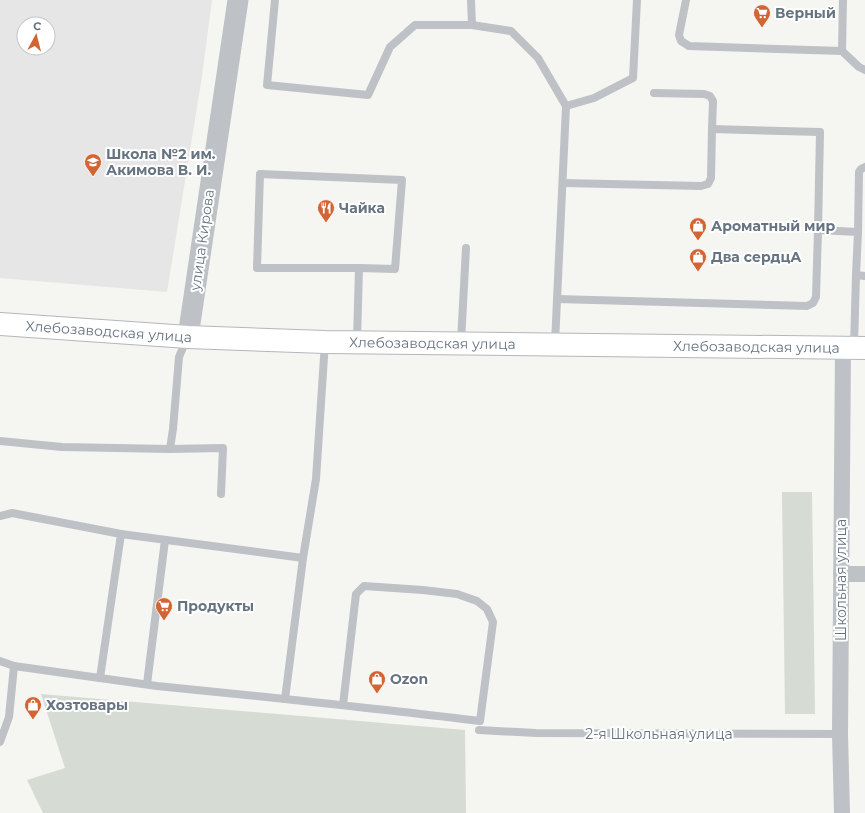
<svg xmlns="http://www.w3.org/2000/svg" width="865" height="813" font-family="Montserrat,sans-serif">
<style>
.built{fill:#e5e6e5;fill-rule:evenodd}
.green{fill:#d6dbd3}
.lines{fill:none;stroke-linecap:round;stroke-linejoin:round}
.secondary-casing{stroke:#b3b7bb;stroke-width:24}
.service{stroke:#bec1c5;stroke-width:8}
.minor{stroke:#bec1c5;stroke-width:16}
.tertiary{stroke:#bec1c5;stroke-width:21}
.secondary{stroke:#fff;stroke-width:22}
.labels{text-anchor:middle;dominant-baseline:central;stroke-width:4;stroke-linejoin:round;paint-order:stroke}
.poi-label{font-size:14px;font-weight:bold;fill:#667380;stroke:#fff;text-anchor:start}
.street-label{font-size:14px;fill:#667380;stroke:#fff}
</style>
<rect width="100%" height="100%" fill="#f5f5f2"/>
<path class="built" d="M0,0H212L202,76L167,292L0,278ZM24,24H48V48H24Z"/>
<g class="green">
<path d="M782,492H812L815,714H785Z"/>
<path d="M41,694L465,730L466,813H43L27,780L65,768Z"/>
</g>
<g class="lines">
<g class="secondary-casing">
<g id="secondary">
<path id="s1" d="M0,324L188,337L325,342L865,348"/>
</g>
</g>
<g class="service">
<path d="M275,0L267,85L368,95L390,47L415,25H472L511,31L538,58L566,106L555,343"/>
<path d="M471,0L472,25"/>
<path d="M686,0L679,35L681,41L689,46L842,51"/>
<path d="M843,0L842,51L859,67L865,70"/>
<path d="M654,93L704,94L710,96L713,101L712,129"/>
<path d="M566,106L594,98L633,78L637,0"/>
<path d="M260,174L402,180L395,269L359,268H257Z"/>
<path d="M563,183L701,186L708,184L711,178L712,129L820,132L818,230L858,232L856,275"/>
<path d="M858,232L859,172L861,169L865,167"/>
<path d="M557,299L807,306L813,303L816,297L818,230"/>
<path d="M357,341L359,268"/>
<path d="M461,342L466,248"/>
<path d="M854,347L856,275L865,276"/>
<path d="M0,441L62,447L170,449L173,429L179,357L187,338"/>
<path d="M170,449L223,448L221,494"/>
<path d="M0,516L12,513L121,534L100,678"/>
<path d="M121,534L303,558"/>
<path d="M0,661L14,666L157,686L285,699L303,558L316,479L325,342"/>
<path d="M147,684L165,540"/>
<path d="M285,699C350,706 415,713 480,721L493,622L487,609L477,601L457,594L423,590L364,586L356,594L343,705"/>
<path d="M479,730L536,733L840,734"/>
<path d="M0,742L9,717L14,666"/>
</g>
<g class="minor">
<path d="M841,574H865"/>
<path d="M842,813L840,734L843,348"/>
</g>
<path class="tertiary" d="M188,337L238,0"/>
<use href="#secondary" class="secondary"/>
</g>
<defs>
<g id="supermarket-pin" transform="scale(0.9)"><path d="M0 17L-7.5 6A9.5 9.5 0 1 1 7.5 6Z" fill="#d36433" stroke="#fff"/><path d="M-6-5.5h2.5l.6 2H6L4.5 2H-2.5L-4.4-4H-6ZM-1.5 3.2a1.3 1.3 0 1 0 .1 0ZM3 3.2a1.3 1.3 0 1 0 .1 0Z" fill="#fff"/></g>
<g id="school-pin" transform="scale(0.9)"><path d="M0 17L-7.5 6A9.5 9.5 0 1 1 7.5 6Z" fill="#d36433" stroke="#fff"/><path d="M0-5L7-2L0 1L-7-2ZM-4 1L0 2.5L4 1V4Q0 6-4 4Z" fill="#fff"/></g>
<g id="restaurant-pin" transform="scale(0.9)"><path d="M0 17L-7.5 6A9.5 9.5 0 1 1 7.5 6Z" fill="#d36433" stroke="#fff"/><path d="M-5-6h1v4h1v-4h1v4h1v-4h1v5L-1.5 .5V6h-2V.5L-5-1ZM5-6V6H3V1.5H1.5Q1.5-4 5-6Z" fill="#fff"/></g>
<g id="shop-pin" transform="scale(0.9)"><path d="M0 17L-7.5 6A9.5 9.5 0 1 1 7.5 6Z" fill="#d36433" stroke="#fff"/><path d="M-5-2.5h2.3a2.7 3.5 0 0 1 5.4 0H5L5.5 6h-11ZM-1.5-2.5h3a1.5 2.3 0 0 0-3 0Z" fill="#fff"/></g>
</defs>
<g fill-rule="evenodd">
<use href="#supermarket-pin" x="762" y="13"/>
<use href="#school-pin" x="93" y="162"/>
<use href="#restaurant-pin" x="326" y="208"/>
<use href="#shop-pin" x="698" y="226"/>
<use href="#shop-pin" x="698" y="257"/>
<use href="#supermarket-pin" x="164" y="606"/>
<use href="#shop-pin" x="377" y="679"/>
<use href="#shop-pin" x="33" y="705"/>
</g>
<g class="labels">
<g class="poi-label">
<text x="775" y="13">Верный</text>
<text x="106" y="154">Школа №2 им.<tspan x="106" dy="16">Акимова В. И.</tspan></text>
<text x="339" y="208">Чайка</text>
<text x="711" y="226">Ароматный мир</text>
<text x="711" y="257">Два сердцА</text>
<text x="177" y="606">Продукты</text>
<text x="390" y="679">Ozon</text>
<text x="46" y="705">Хозтовары</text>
</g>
<g class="street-label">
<text transform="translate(202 240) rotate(-82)">улица Кирова</text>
<text stroke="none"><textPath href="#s1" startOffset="109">Хлебозаводская улица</textPath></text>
<text stroke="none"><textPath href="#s1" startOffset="433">Хлебозаводская улица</textPath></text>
<text stroke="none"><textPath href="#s1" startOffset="757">Хлебозаводская улица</textPath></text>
<text transform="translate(841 580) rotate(-90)">Школьная улица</text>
<text x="659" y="734">2-я Школьная улица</text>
</g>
</g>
<g transform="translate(36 36) rotate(7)"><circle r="19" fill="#ffffff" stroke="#c2c7cc"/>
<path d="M0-3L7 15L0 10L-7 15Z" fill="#d36433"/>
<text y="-6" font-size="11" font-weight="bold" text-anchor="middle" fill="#667380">С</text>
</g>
</svg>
